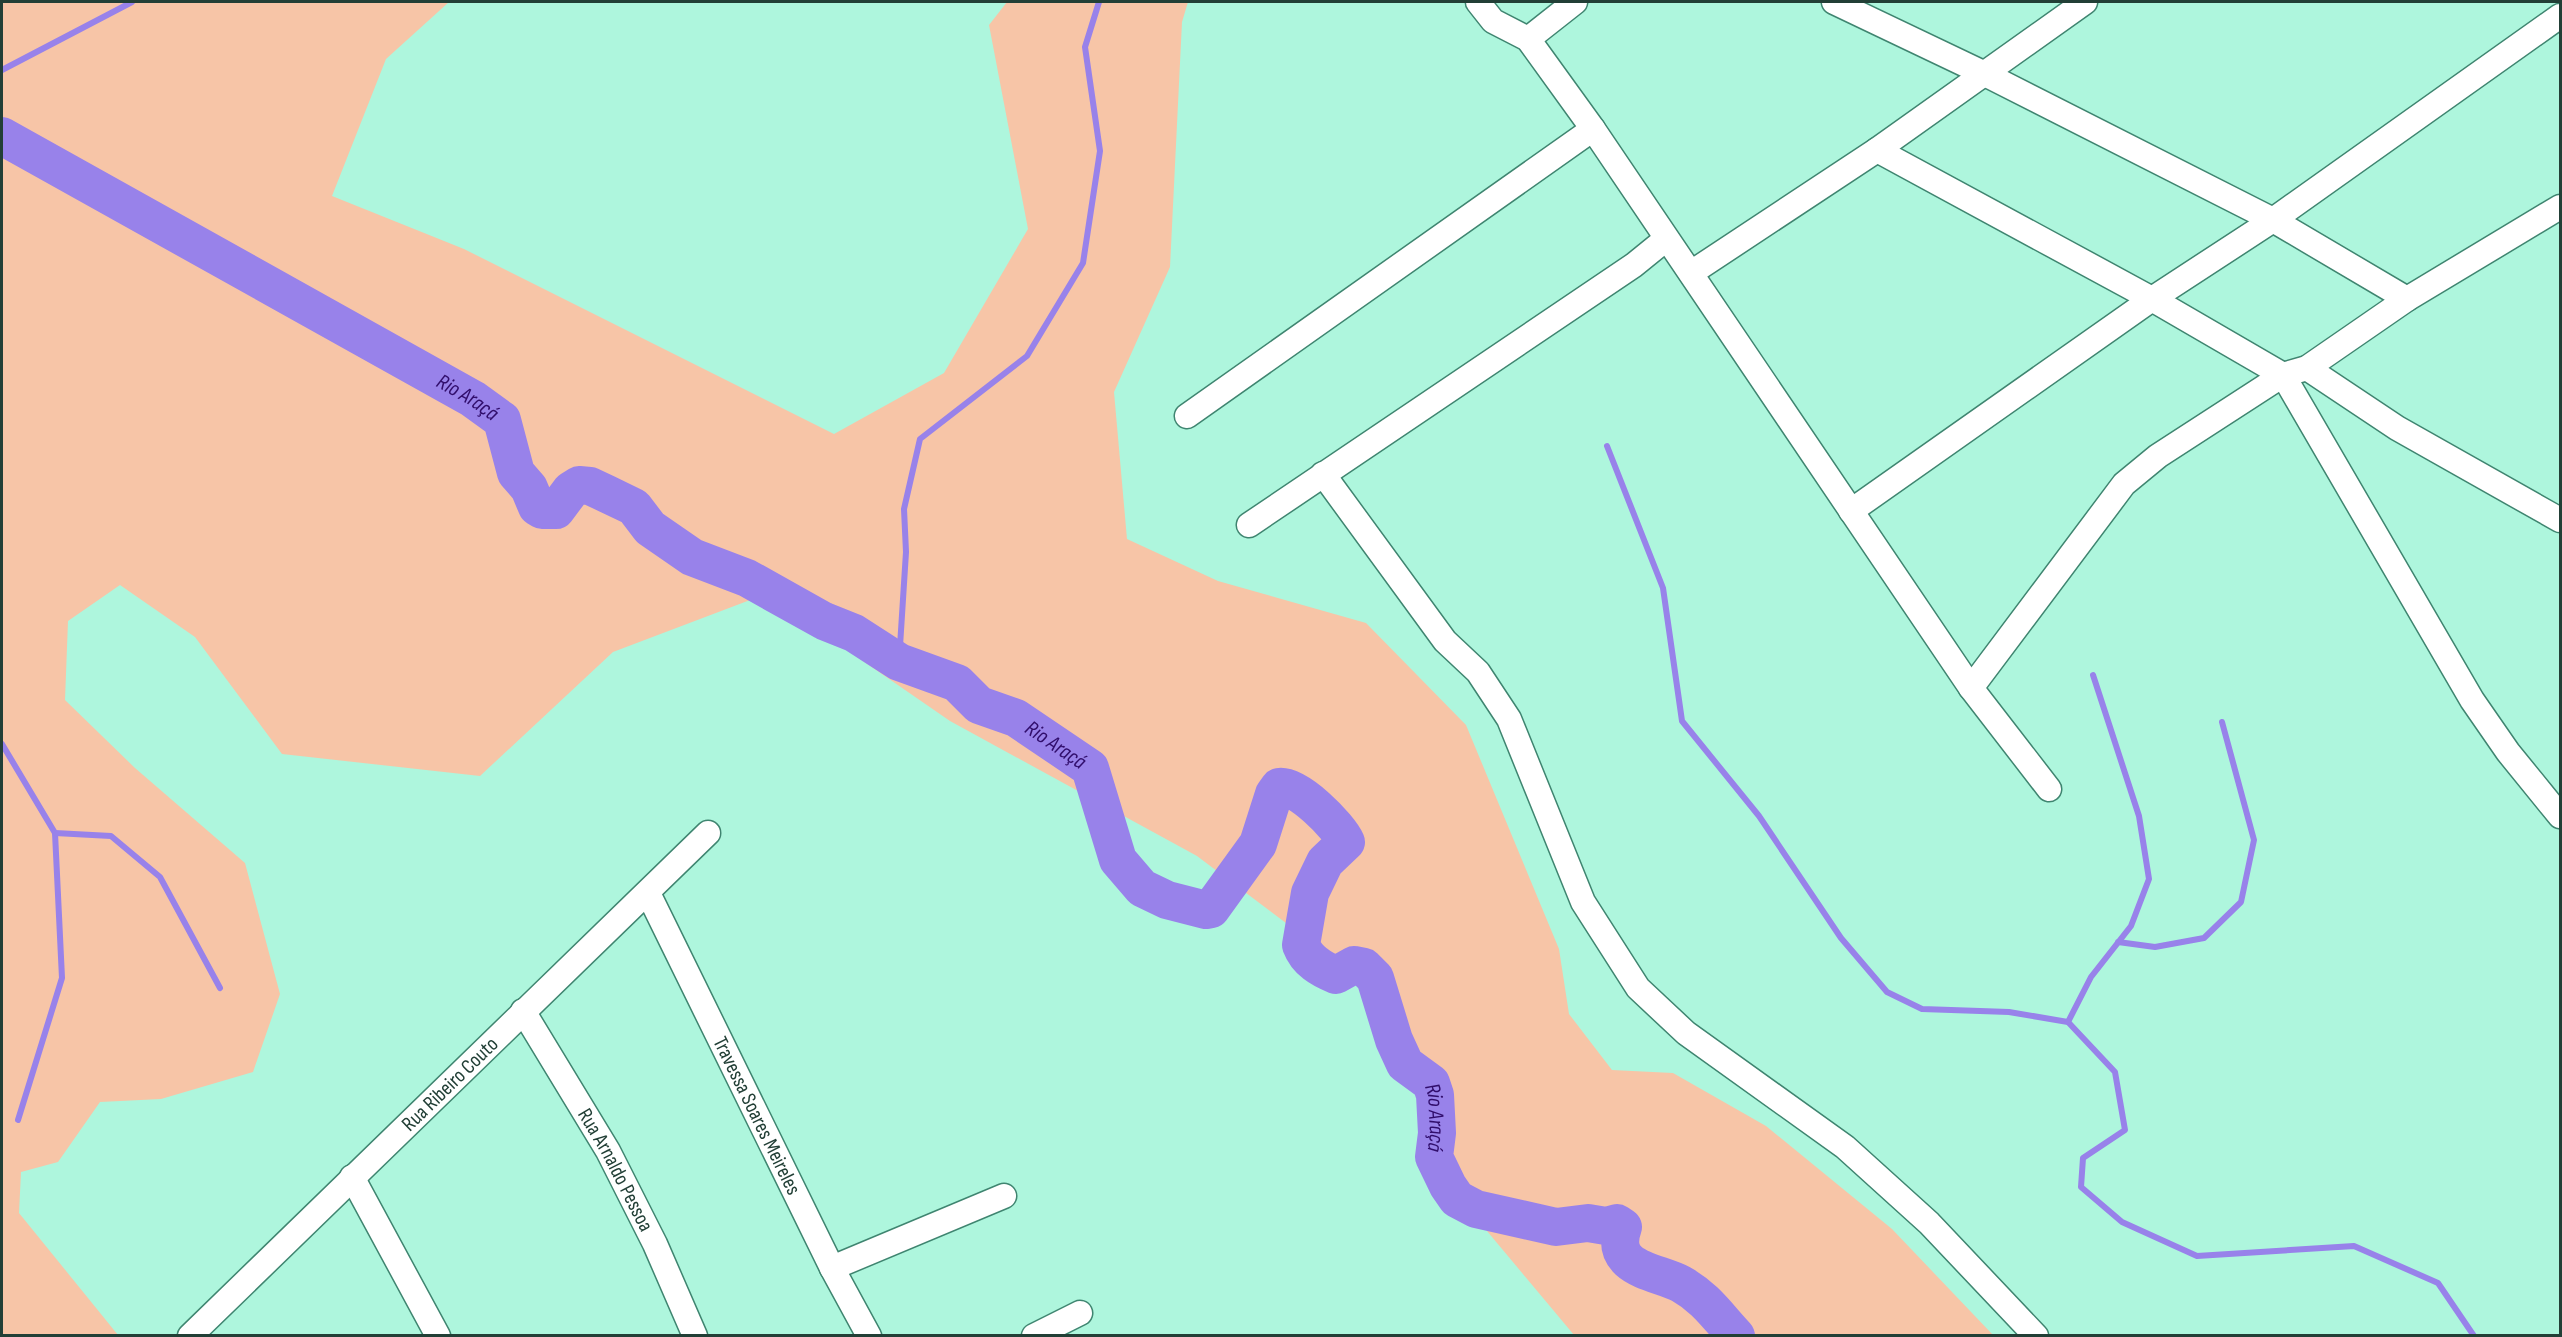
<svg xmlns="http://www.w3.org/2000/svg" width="2562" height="1337" font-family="'Sofia Sans Condensed',sans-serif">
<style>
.green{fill:#f7c5a7}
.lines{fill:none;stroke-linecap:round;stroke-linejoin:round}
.stream{stroke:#9882ea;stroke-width:6}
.river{stroke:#9882ea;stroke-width:38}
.minor-casing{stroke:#3f8570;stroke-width:27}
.minor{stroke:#fff;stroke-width:24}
.labels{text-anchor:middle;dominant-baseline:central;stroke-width:5;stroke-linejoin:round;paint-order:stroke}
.street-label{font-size:21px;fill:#223f36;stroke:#aef6dd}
.water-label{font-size:22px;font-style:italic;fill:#310e6c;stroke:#aef6dd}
</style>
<rect width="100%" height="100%" fill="#aef6dd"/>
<path class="green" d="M2,2H449L386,59L332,196L464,249L834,434L944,373L1028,229L989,25L1007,2H1188L1182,22L1170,267L1114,392L1127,539L1218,581L1366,623L1466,725L1559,949L1569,1014L1612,1070L1673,1073L1766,1126L1892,1229L1993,1335H1574L1451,1188L1391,1002L1197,856L950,721L766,594L613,652L480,776L282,754L195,637L120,585L68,621L65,700L135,768L245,863L280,994L253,1072L161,1099L100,1102L58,1162L21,1172L19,1213L118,1335H2Z"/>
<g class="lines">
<g class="stream">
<path d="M2,70L132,2"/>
<path d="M1607,446L1663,588L1682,721L1759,816L1841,938L1887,992L1922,1009L2009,1012L2068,1022L2115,1072L2125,1130L2083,1158L2081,1187L2122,1222L2197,1256L2354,1246L2438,1283L2474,1336"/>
<path d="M899,662L906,552L904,509L920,439L1027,356L1083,263L1100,151L1085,47L1099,2"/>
<path d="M2,744L55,833L62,978L18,1120"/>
<path d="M55,833L111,836L160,877L220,988"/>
<path d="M2118,942L2155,947L2204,938L2241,902L2254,840L2222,722"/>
<path d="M2068,1022L2091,977L2131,926L2149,879L2139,816L2093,675"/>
</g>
<path class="river" id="s1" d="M2,136L473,399L502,420L516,473L529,488L537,507L542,510H556L571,490L579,485L590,486L607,494L634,507L650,528L692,557L747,578L824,621L854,633L899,662L957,683L979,705L1016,718L1090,768L1118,860L1142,888L1167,900L1206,910L1211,909L1258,844L1274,794L1279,787C1297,784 1339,826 1346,842L1325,862L1310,893L1301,945C1307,961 1321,969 1336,975L1354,965L1364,967L1375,978L1394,1040L1405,1064L1431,1083L1435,1095L1437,1133L1434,1157L1448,1186L1457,1199L1476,1209L1556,1227L1588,1223L1606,1226L1617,1223L1623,1227C1608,1270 1657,1271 1681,1284C1706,1298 1718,1317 1736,1336"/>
<g class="minor-casing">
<g id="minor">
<path d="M1478,2L1493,21L1528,39L1593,129L1971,688L2049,789"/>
<path d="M1834,2L1983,73L2273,220L2407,299"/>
<path d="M1528,39L1575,2"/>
<path d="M1877,150L2152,299L2283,375L2472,700L2508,752L2560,816"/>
<path d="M1691,273L1877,150L2085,2"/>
<path d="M2307,368L2397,428L2560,520"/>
<path d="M1187,416L1593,129"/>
<path d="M1323,474L1445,641L1478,672L1509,719L1583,902L1638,988L1686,1033L1845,1147L1929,1223L2036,1336"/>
<path d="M1851,511L2152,299L2273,220L2560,16"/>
<path d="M1249,525L1634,265L1666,239"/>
<path d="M1971,688L2124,484L2158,456L2283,375L2307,368L2407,299L2560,207"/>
<path id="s2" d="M648,893L832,1268L869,1336"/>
<path id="s3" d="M523,1011L608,1151L655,1244L695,1336"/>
<path d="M352,1177L438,1336"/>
<path d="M832,1268L1004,1196"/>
<path id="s4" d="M190,1336L708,833"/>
<path d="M1034,1336L1080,1313"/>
</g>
</g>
<use href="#minor" class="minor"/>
</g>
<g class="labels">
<g class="street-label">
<text stroke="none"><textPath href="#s4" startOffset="362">Rua Ribeiro Couto</textPath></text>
<text stroke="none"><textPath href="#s2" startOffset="248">Travessa Soares Meireles</textPath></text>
<text stroke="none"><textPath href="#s3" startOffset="184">Rua Arnaldo Pessoa</textPath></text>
</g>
<g class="water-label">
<text stroke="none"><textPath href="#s1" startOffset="534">Rio Araçá</textPath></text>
<text stroke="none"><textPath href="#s1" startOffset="1275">Rio Araçá</textPath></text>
<text stroke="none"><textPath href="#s1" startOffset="2122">Rio Araçá</textPath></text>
</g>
</g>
<rect width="2562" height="1337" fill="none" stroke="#223f36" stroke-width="6"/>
</svg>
